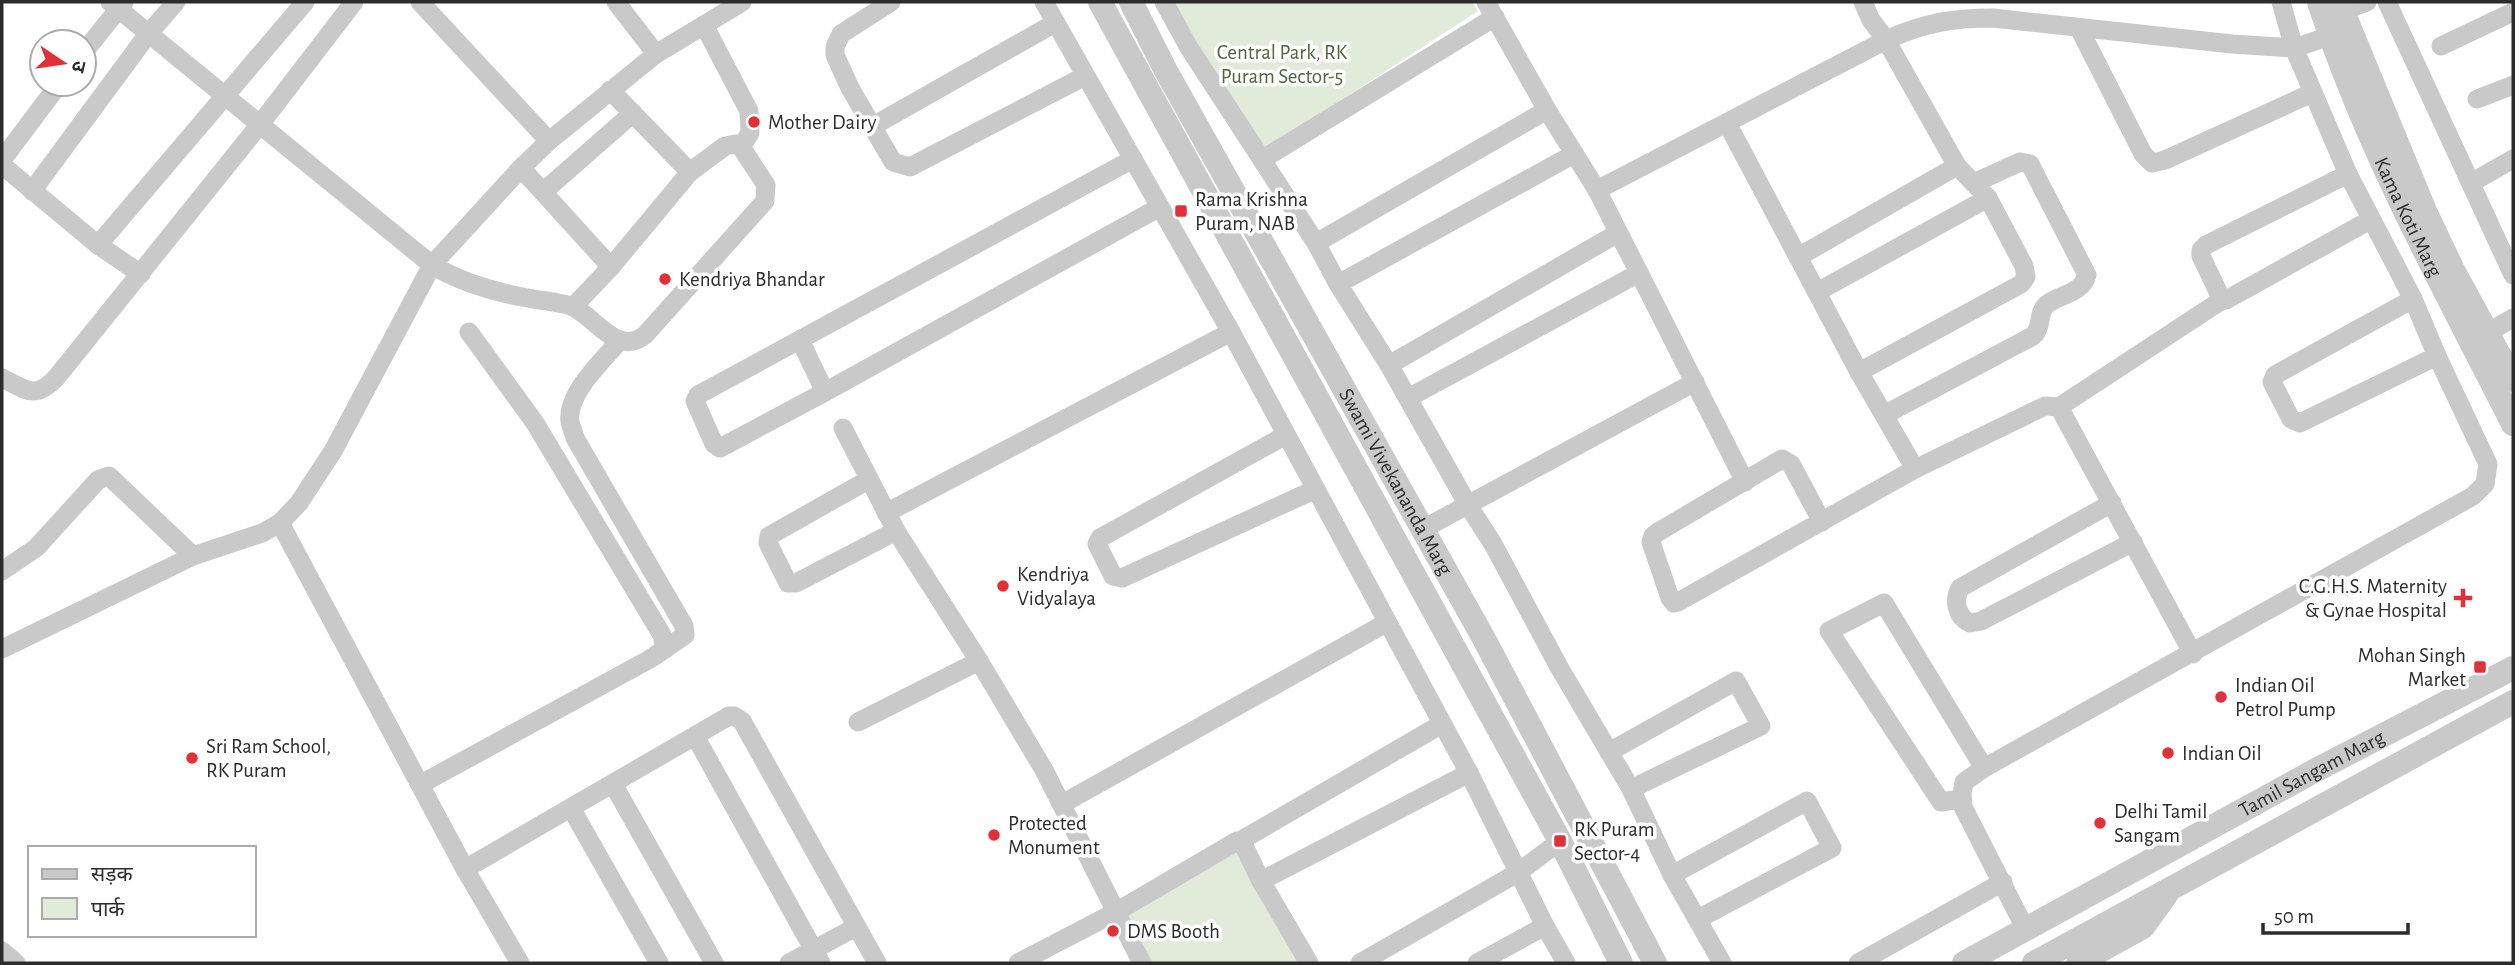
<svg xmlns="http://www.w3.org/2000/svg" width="2515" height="965" font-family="'Alegreya Sans','Noto Sans Devanagari',sans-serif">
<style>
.green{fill:#e2ead9}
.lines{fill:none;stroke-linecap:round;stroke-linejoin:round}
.minor{stroke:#c9c9c9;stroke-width:19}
.tertiary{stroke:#c9c9c9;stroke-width:24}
.poi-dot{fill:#e13037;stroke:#fff;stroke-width:2.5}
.labels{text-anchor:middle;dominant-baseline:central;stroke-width:7;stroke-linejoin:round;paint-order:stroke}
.park-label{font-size:21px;fill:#4e663b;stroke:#fff}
.poi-label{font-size:21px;fill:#2c2c2c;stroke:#fff;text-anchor:start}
.street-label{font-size:21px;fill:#2c2c2c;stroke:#fff}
</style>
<rect width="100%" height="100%" fill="#fff"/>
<g class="green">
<path d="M1173,2H1472L1478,11L1261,152Z"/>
<path d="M1240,841L1311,963H1146L1121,909Z"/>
</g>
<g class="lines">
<g class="minor">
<path d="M110,2L432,265C462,283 494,292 528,298C542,301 558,302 571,306C593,314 617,358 645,335L765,201L766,185L741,147L735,144L725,146L690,172L611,267L573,307"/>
<path d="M420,2L549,141"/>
<path d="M616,2L656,54"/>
<path d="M891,2L841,34L835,47V55L850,88L893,162L910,167L1085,76"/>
<path d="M1044,2L1231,332L1469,773L1545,926L1566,963"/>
<path d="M1164,2L1188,46L1316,243L1338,284L1389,365L1468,505L1493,544L1559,667L1631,789L1672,875L1722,963"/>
<path d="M1486,2L1547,110L1597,190L1745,482"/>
<path d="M2387,2L2513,275"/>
<path d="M2342,11L2367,2"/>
<path d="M704,25L749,111L750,133L741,147"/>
<path d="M2079,28L2143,154L2152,163L2165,160L2312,93"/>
<path d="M2441,46L2513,12"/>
<path d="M84,52L124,2"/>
<path d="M610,90L690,172"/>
<path d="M2477,99L2513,85"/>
<path d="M1727,123L1859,372L1915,469"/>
<path d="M873,126L1055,23"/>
<path d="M1133,159L698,395L695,401L714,444L720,448L825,392L1160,207"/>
<path d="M1263,159L1495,17"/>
<path d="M2,160L59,84"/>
<path d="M2,165L98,245L141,274"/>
<path d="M521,168L611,267"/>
<path d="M2348,174L2206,245L2201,250V256L2222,300H2226L2370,220"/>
<path d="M2478,179L2513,159"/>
<path d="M1597,190L1886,40C1924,23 1952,18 1993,18L2232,44L2294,48L2342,32"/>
<path d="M32,191L148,34L176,2"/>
<path d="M543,192L633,113"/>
<path d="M1316,243L1547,110"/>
<path d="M98,245L305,2"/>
<path d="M1798,257L1957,166"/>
<path d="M1338,284L1574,154"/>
<path d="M1817,292L1988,198"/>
<path d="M2413,299L2275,375L2272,382L2291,419L2300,423L2437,356"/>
<path d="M2487,333L2513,318"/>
<path d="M620,340C603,361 566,393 570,422C571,427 574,433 575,438L684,626L685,635L665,649"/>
<path d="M800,340L825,392"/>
<path d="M1389,365L1618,233"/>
<path d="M1859,372L2021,284L2026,277L2024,266L1988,198L1957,166L1886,40L1871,20L1863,2"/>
<path d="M2,378C26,390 35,400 56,378L261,123L354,2"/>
<path d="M1408,398L1639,273"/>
<path d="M2059,407L2222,300"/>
<path d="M1884,415L2033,336C2043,327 2037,314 2046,305C2059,294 2082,294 2087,275L2030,164L2020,162L1974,183"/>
<path d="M843,428L896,531L979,661L1044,770L1142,963"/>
<path d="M1286,435L1100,538L1097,544L1113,576L1122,578L1314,490"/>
<path d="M868,480L769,536L768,543L788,583H796L896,531"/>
<path d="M2112,503L1960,588C1953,601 1957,617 1970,623L1981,621L2133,542"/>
<path d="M886,513L1231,332"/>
<path d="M1822,522L1791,464L1782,459L1658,532L1653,536L1651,542L1670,598L1674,603L1678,602L1915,469L2045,406L2059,407L2193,654"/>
<path d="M280,523L465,869L520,963"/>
<path d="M1423,529L1695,382"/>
<path d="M2,571L36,548L98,480L109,476L193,556"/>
<path d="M2,649L193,556L262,533L280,523L299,503L333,451L432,265L521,168L549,141L656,54L742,2"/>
<path d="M858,722L979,661"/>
<path d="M695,736L821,963"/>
<path d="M1609,752L1736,681L1761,726L1631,789"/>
<path d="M421,784L650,659L665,649L662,635L535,423L469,332"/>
<path d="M613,784L714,963"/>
<path d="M1962,799L1941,802L1829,631L1884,603L1984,768"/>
<path d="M1062,804L1386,623"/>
<path d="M571,808L659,963"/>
<path d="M1240,841L1442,724"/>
<path d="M465,869L729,716H734L742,721L877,963"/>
<path d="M1672,875L1807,801L1832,848L1698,919"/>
<path d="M1261,881L1469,773"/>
<path d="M2025,928L1963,807L1962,794L1964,782L1984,768L2473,496L2485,484L2488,464L2437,356L2413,299L2348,174L2294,48L2281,2"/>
<path d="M2,951L16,963"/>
<path d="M789,963L856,927"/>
<path d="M1018,963L1116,912L1237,841L1243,844L1261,881L1309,963"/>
<path d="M1360,963L1519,872L1560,841"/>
<path d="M1477,963L1545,926"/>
<path d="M1858,963L2003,882"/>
</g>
<g class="tertiary">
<path d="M1100,2L1560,841L1621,963"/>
<path id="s1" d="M1131,2L1166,71L1483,637L1655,963"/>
<path id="s2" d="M2319,2C2367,150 2443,286 2513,424"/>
<path d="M2339,2L2425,211L2453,270L2513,380"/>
<path id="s3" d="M1964,963L2316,770L2513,668"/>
<path d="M2034,963L2513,702"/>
<path d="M2078,963L2143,927L2166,895"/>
</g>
</g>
<g class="poi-dot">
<circle cx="754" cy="122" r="7"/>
<rect x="1174" y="204" width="14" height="14" rx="3.5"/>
<circle cx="665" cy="279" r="7"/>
<circle cx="1003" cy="586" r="7"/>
<path d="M2459.5 587.5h7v7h7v7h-7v7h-7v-7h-7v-7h7z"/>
<rect x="2473" y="660" width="14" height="14" rx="3.5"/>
<circle cx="2221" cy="697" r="7"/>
<circle cx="2168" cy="753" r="7"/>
<circle cx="192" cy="758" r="7"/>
<circle cx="2100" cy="823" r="7"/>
<circle cx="994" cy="835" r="7"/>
<rect x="1553" y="834" width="14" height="14" rx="3.5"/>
<circle cx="1113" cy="931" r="7"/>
</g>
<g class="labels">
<g class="park-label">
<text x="1282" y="52">Central Park, RK<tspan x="1282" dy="24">Puram Sector-5</tspan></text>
</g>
<g class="poi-label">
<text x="768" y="122">Mother Dairy</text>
<text x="1195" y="199">Rama Krishna<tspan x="1195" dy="24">Puram, NAB</tspan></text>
<text x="679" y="279">Kendriya Bhandar</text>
<text x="1017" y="574">Kendriya<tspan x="1017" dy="24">Vidyalaya</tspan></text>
<text x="2447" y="586" text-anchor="end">C.G.H.S. Maternity<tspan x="2447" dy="24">&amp; Gynae Hospital</tspan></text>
<text x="2466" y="655" text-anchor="end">Mohan Singh<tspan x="2466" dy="24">Market</tspan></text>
<text x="2235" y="685">Indian Oil<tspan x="2235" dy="24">Petrol Pump</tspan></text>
<text x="206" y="746">Sri Ram School,<tspan x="206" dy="24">RK Puram</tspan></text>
<text x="2182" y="753">Indian Oil</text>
<text x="2114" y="811">Delhi Tamil<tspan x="2114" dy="24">Sangam</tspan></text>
<text x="1008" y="823">Protected<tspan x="1008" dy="24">Monument</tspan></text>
<text x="1574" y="829">RK Puram<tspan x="1574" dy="24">Sector-4</tspan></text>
<text x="1127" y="931">DMS Booth</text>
</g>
<g class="street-label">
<text stroke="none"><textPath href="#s2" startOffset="233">Kama Koti Marg</textPath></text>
<text stroke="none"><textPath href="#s1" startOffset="548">Swami Vivekananda Marg</textPath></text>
<text stroke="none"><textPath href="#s3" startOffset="396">Tamil Sangam Marg</textPath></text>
</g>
</g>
<rect width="2515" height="965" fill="none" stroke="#2c2c2c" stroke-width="7"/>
<rect x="28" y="846" width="228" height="91" fill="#ffffff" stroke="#ababab" stroke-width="2"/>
<rect x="42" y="869" width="35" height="10" fill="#c9c9c9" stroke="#ababab" stroke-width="2"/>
<text x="91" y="881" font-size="21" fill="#2c2c2c">सड़क</text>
<rect x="42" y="898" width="35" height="21" fill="#e2ead9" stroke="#ababab" stroke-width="2"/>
<text x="91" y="916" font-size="21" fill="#2c2c2c">पार्क</text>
<g transform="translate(63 63) rotate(103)"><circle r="33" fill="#ffffff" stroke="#ababab" stroke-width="2"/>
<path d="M0-5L12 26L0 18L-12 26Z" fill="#e13037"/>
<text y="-10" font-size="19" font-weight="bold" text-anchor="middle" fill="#2c2c2c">उ</text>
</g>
<path d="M2263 923v10h145v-10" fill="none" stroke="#2c2c2c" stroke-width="3.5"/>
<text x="2274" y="923" font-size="21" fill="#2c2c2c" stroke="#ffffff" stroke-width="5" paint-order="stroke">50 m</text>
</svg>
